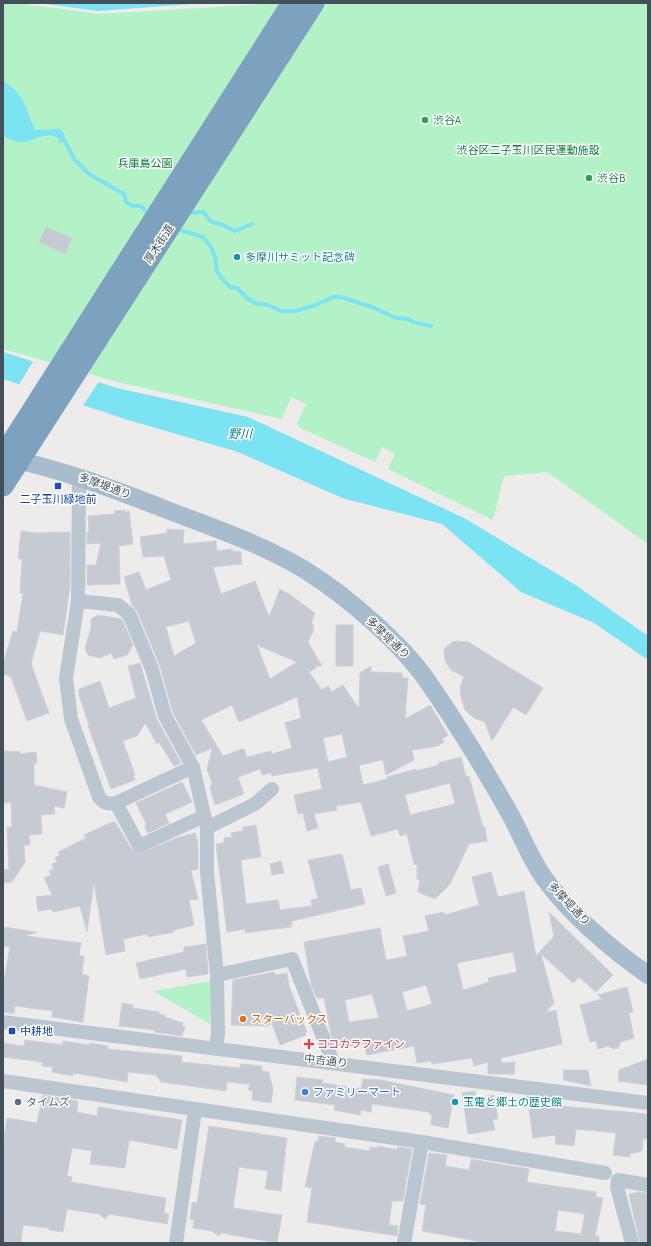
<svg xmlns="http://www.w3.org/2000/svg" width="651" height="1246" font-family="'Source Sans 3','Noto Sans JP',sans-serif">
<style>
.green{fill:#b3f2c7}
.water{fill:#7ce3f3}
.pier{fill:#eeebeb}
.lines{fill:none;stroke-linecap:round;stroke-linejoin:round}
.stream{stroke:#7ce3f3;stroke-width:4}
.building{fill:#c6cad2;stroke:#ced2d8;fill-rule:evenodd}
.minor{stroke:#bac7d0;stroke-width:14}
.major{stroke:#a7bdce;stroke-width:18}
.highway{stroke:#7da2c0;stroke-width:21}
.leisure-dot{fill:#2e9e5b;stroke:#fff;stroke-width:1.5}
.culture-dot{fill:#0f9aa8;stroke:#fff;stroke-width:1.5}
.transit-dot{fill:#1a4fb4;stroke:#fff;stroke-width:1.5}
.food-dot{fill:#e8710a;stroke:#fff;stroke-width:1.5}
.health-dot{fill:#e0444e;stroke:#fff;stroke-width:1.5}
.shop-dot{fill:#3f7fe0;stroke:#fff;stroke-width:1.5}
.service-dot{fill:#5c6f8a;stroke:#fff;stroke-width:1.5}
.labels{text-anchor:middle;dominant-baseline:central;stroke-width:3;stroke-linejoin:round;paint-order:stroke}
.leisure-label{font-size:11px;fill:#27864d;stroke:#fff;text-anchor:start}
.park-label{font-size:11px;fill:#0e803f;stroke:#fff}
.street-label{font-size:11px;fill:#42505a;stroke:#fff}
.culture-label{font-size:11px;fill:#0d838f;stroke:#fff;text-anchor:start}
.transit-label{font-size:11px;fill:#164399;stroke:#fff}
.food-label{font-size:11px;fill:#c56008;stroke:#fff;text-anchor:start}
.health-label{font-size:11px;fill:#be3a42;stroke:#fff;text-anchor:start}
.shop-label{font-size:11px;fill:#366cbe;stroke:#fff;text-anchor:start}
.service-label{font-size:11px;fill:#4e5e75;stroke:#fff;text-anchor:start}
.water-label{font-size:12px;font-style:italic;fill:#037c8f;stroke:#fff}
</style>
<rect width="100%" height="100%" fill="#eeebeb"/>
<g class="green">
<path d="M3,3H17L99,14L283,3H648V544L547,472L504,476L493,520L388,469L395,454L382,447L375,462L300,428L297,424L306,404L291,397L282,419L117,382L3,349Z"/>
<path d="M212,981L210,1024L153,991Z"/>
</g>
<g class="water">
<path d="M39,3H205L98,11Z"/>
<path d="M3,81C25,94 25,108 35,130L60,129L65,134L64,140L59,144L58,138C44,130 32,144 18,142C13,141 7,138 3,135Z"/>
<path d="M3,352L117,388L248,417L464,518L574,584L648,636V660L594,623L521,592L442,524L342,498L238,452L128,420L3,379Z"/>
</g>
<path class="pier" d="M34,360L100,380L82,407L18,386Z"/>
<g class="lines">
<g class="stream">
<path d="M64,140L75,160L89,174L124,194L126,202L133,206H141L149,215"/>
<path d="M187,213L204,212C213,228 215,220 225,226C229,228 231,230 235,231L252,224"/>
<path d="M177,229L203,237L211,247L215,257L217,271L220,276L230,287L237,288L247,298L255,303L268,305L281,311H295L316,305L333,297H341L372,307L396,318L408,319L413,322L431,326"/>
</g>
</g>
<g class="building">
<path d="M46,227L72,238L65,254L39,242Z"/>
<path d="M125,510V512L129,511L133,544L119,546L120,584L87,585V565H96L101,543L87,544V532H89L88,516L115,514L114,511Z"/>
<path d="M167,529L184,530L183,544L216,541L217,551L232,549V551L241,552L242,564L213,567L221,594L255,581L269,617L280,589L289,594L315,613L311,624L314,625L313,631L308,642L322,666H315L316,668L309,672L322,690L328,686L332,692L343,685L359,709L360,673L371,666V672L402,673V678H408L405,719L430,705L448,735L442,739L444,742L438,746L412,750L414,760L386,775L383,760L359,765L363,785L387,779V777L416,769V771L439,765L438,763L461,757L466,777L469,776L483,827H485L487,841L469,844L450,884L435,899L418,892L420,880L417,879V865L414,864L407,834L400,836L398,829L371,836L361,802L336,806L337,810L314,814L318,828L307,831L303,813L298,814L294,795L322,789L318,768L272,776L271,773L262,775L260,769L238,777L244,794L215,805L210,787L212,783L207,769L212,748L196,755L173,713L160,666L137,611L132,605L124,577L139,572L146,590L171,580L164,556L143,557L140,537L167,533ZM189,621L196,643L174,656L166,627ZM257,645L297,662L270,679ZM297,697L301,718L285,723L292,748L272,754L271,751L247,757L244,749H242L223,756L201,720L232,705L239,722ZM342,734L347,757L328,762L323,738ZM450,783L455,804L410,815L405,795Z"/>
<path d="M21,531L36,533L70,532V586L63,635L40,631L31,664L49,713L27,721L11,677L3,674V664L13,631L17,632L23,593H20L22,559H18Z"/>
<path d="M98,615L122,619L133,645L127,655L114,659L111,653L100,658L88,655L85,648L91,628V619Z"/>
<rect x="336" y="625" width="17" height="41"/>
<path d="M457,641L468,642L543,688L526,715L513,707L492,741L485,722L474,718L465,710L461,697L460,687L464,677L451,670L445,661L444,652L445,648L452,642Z"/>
<path d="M140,663L157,720L181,763L174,766L159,742L157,744L145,723L137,736L123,741L135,775L133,776L135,780L111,789L88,726L89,725L79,695V689L100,681L109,708L136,698L128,666Z"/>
<path d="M3,751L20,752V754L36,752L37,763H34V785L67,792L64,808L54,806L55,814L41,815L42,834L29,835L30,845H24L25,862L12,882L4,883L3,870L9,869L7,827H12L11,802L3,803Z"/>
<path d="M182,782L192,802L165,814L169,823L148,833L145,828L146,823L136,803Z"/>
<path d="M112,822H115L132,850L138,854L177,838L195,833L198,843V869L191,871L198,899L189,900L194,925L174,930V932L148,937L147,934L123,939L125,951L106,955L94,882L87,932L80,906L53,912L52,909L38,911L36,897L52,895L44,878L51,875L49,871L54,869L52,864L57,862L55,858L60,855L58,852L86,838L84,835Z"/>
<path d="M256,825L261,857L241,860L246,904L278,900L280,910L312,906L311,900L318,898L308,860L342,854L351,890L361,888L365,904L292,921L291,927L245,933V929L227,932L216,844L224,843V838L232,837L231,833L243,831V827Z"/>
<path d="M281,861L284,873L272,875L270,864Z"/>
<path d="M388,864L396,893L386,896L378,867Z"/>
<path d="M491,872L498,897L524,891L536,956L554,936L549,912L613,975L596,992L579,977L573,983L541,954L554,1003L545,1013L556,1010L562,1044L501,1058L502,1063L515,1062L514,1074H488V1062L474,1066L472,1058L432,1064L431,1061L417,1063L414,1046L367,1055L364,1043L337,1049L331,1035L324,998H317L311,985L304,942L380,928L386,960L407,956L403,936L429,931L425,916L444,912L445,915L479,905L472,877ZM513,952L517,972L488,978L489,982L463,990L457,963ZM426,985L432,1004L407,1011L402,992ZM372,994L379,1018L349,1022L345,1000Z"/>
<path d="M3,927L37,932L26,936L81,943L79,955L84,956L82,974L89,976L83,1022L52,1017L53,1011L15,1006L14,1014L3,1012V986L10,947L3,946Z"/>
<path d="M206,944L208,974L187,977L186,969L140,979L136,963L184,952V947Z"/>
<path d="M274,972L275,975L287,973L289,986L307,1032L305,1033L306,1035L280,1045L272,1024L266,1026L231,1025L233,980Z"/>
<path d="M627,987L633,1012L629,1013L634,1038L621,1042L618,1048L613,1049L608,1046L598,1049L596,1041L590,1042L580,1005L602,999L598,995Z"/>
<path d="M122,1003L133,1005V1008L159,1012V1014L165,1015V1017L183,1023L182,1026L185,1027L182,1036L155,1032V1030L119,1026Z"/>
<path d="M25,1040L63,1045V1041L89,1045L90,1043L108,1046L107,1049L182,1056L181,1062L240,1068L241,1064L262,1066V1071L269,1072L273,1090L271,1103L252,1100L253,1091L248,1090L250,1084L227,1082L226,1091L161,1082L156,1075L128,1072L127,1082L73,1073V1076L52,1072L53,1067L42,1066V1062L3,1057V1043L24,1046Z"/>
<path d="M648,1059V1085L618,1081L619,1070Z"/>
<path d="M563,1070H588L591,1086L564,1080Z"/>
<path d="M297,1077L323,1080L322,1083L361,1089L363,1079L381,1080L454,1095L448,1128L431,1125L432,1115L429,1114V1112L372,1104L371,1112L361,1110L360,1115L334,1110L335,1105L295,1100Z"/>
<path d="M475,1091L476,1098L494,1095L498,1119L493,1120L495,1130L468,1134L462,1093Z"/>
<path d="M43,1095L78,1101L77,1112L97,1116L98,1107L182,1120L177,1149L129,1140L125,1168L90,1164L92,1151L72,1148L67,1176L72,1177L71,1182L166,1198L164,1213L169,1214L167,1224L109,1214L105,1219L99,1214L67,1209L63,1232L49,1230V1228L23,1225L21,1243H3V1145L7,1118L37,1123Z"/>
<path d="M527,1096L538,1098L539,1104L648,1114V1139H643L642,1151L630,1154V1157L613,1155L616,1133L576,1129L574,1146L555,1144L556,1135L533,1138Z"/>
<path d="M209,1126L287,1138L281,1191L265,1189L268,1171L239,1167L233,1208L282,1215L277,1243L222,1233L219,1236L212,1231L193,1228L194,1220L190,1219L192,1202L197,1203Z"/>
<path d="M319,1136L335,1138V1142L345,1144L344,1147L370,1151V1147L377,1148L378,1146L397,1150V1147L412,1149L403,1201H392L389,1225L398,1226L397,1236L307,1222L312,1188L305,1187L315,1141L318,1142Z"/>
<path d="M429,1153L447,1155L445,1166L469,1170L471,1159L517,1167L529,1169L527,1182L596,1192V1197L603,1198L595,1236H599V1243H487L422,1231L426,1205L420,1204ZM558,1210L585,1214L581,1234L555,1231Z"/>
<path d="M638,1192L648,1193V1243H640L629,1194Z"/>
</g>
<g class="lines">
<g class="minor">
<path d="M79,477L78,601L66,678L71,719L99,797C104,804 108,804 116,803L193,767L207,828V872L217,975L218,1034L216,1048"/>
<path d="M78,601L118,605L129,614L152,669L165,716L193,767"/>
<path d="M116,803L139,846L204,816"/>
<path d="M207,828L255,804L272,789"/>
<path d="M217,975L292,959L333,1062"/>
<path d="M3,1022L648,1103"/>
<path d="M3,1081L422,1142L605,1173"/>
<path d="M176,1243L195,1110"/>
<path d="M404,1243L422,1142"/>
<path d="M632,1243L617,1187L618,1180L648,1185"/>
</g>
<path class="major" d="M8,458C63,470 114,489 167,510C214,528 262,544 305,570C329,585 352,603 373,622C392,639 411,658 426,679C456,722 484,768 510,814C522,836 530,858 544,878C570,914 612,950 648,975"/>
<g class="highway">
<path d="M3,456L292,3"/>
<path d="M3,486L314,3"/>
</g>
</g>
<g class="leisure-dot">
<circle cx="425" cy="120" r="4"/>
<circle cx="589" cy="178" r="4"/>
</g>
<g class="culture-dot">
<circle cx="237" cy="257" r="4"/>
<circle cx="455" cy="1102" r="4"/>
</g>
<g class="transit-dot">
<rect x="54" y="482" width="8" height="8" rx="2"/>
<rect x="8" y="1027" width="8" height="8" rx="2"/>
</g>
<circle class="food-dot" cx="243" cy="1019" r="4"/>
<path class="health-dot" d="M307 1038h4v4h4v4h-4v4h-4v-4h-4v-4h4z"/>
<circle class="shop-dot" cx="305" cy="1092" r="4"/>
<circle class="service-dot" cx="18" cy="1102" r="4"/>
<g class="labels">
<g class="leisure-label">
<text x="433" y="120">渋谷A</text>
<text x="597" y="178">渋谷B</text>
</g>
<g class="park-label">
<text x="528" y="150">渋谷区二子玉川区民運動施設</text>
<text x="145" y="163">兵庫島公園</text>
</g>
<g class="street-label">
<text transform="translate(159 244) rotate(-57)">厚木街道</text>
<text transform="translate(105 486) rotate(20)">多摩堤通り</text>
<text transform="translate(388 638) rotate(44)">多摩堤通り</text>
<text transform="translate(569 904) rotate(46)">多摩堤通り</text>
<text transform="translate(326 1061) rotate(7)">中吉通り</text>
</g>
<g class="culture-label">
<text x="245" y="257">多摩川サミット記念碑</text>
<text x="463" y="1102">玉電と郷土の歴史館</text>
</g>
<g class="transit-label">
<text x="58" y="499">二子玉川緑地前</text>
<text x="20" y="1031" text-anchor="start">中耕地</text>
</g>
<g class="food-label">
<text x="251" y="1019">スターバックス</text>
</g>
<g class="health-label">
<text x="317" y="1044">ココカラファイン</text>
</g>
<g class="shop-label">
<text x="313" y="1092">ファミリーマート</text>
</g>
<g class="service-label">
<text x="26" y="1102">タイムズ</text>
</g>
<g class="water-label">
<text x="240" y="434">野川</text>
</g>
</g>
<rect width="651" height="1246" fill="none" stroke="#42505a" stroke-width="8"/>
</svg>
